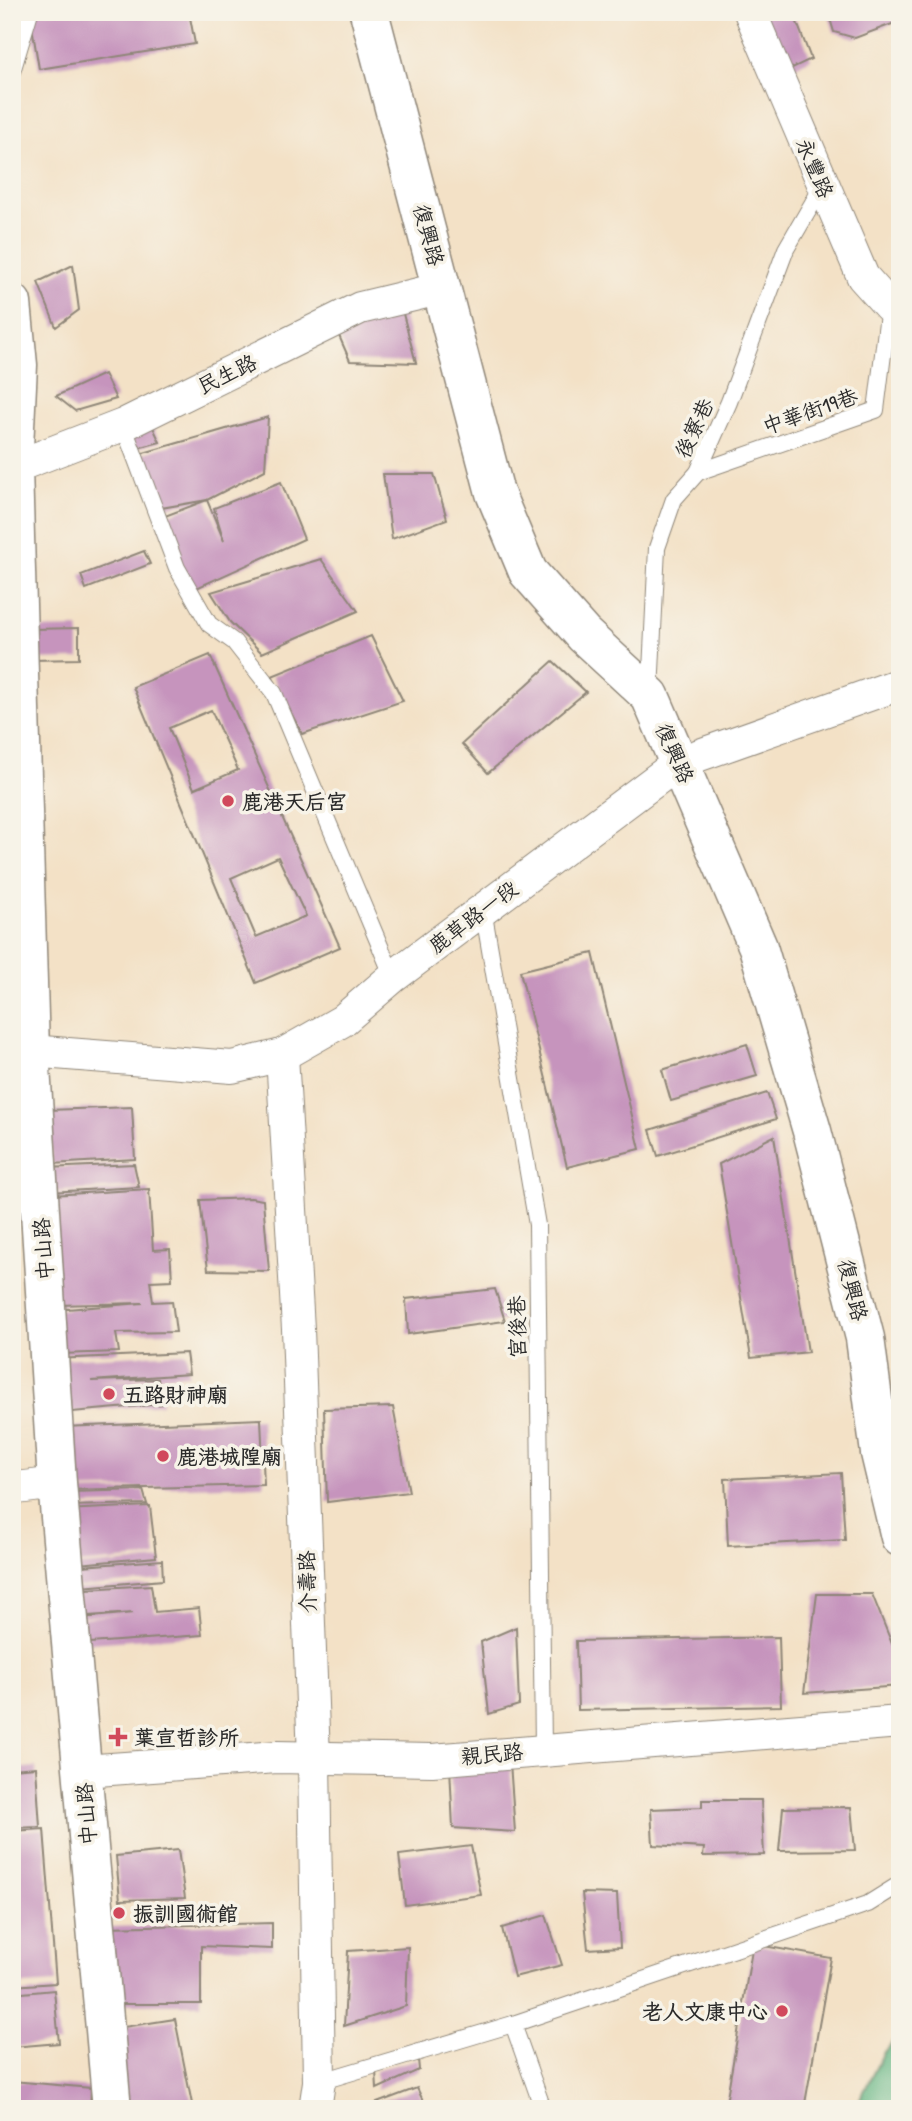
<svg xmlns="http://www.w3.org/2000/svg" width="912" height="2121" font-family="'Patrick Hand','LXGW WenKai TC',sans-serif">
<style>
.forest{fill:#65b683;stroke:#487057;stroke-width:2}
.building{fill:#c694bd;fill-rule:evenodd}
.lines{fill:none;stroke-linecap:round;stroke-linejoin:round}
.lane-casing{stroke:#8f8678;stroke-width:18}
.street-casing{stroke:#8f8678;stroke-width:34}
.secondary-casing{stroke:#8f8678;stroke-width:41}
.lane{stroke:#fff;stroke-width:16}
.street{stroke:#fff;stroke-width:32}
.secondary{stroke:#fff;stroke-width:38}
.poi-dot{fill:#d1495b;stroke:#f7f3e8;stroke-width:2.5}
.labels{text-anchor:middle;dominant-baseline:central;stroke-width:7;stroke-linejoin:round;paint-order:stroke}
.street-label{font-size:21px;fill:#2b2b2b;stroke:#f7f3e8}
.poi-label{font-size:21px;font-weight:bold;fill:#2b2b2b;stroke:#f7f3e8;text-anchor:start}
</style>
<rect width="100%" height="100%" fill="#f7f3e8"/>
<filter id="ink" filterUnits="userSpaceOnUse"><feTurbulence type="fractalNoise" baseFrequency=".0143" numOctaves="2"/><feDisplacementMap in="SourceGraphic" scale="14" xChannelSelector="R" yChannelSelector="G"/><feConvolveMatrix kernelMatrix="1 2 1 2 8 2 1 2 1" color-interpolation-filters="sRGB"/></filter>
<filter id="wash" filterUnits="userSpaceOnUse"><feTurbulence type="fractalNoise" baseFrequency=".00686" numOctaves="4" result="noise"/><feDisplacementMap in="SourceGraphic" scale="28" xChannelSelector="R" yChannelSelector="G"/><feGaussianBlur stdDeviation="1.57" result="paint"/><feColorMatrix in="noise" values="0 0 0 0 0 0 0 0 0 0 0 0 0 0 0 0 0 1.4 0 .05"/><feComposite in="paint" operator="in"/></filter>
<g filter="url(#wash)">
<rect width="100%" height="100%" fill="#f3e1c6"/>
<path class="forest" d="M900,2033V2109H855L884,2052Z"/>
<g id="blocks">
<g class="building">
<path d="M38,12H189L195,44L39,69L30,14Z"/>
<path d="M758,12H793L811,59L782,73Z"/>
<path d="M828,12H900V21L855,38L834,32Z"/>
<path d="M73,265L79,310L56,327L38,282Z"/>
<path d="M402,310L416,363L350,361L333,322Z"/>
<path d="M104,374L116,399L75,411L56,396Z"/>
<path d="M268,417L265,470L207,500L161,508L140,454Z"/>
<path d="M151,423L160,442L134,449L130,430Z"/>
<path d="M383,474H434L447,519L392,539Z"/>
<path d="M281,482L304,539L190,591L157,519L207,500L224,541L214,508Z"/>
<path d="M144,551L150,564L86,589L81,575Z"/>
<path d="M321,559L358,611L262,653L230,622L211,592Z"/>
<path d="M79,628V659L32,660L31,629Z"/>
<path d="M371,636L403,701L302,734L272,676Z"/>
<path d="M210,655L340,947L256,983L133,687ZM211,710L238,770L194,789L169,728ZM278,857L306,916L256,937L231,878Z"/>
<path d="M553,661L586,692L488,773L462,744Z"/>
<path d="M593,953L640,1149L567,1167L520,971Z"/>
<path d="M747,1044L757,1076L671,1101L662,1070Z"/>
<path d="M767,1093L776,1119L658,1156L650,1130Z"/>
<path d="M132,1107L135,1159L52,1164L48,1110Z"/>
<path d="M774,1136L808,1352L751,1358L719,1164Z"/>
<path d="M134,1164L139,1187L49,1192L47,1168Z"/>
<path d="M149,1189L153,1250L170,1249L172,1280L150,1281L153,1302L172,1301L176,1332L116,1333L119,1352L59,1354L54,1310L143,1303L55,1305L52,1195Z"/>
<path d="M251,1198L263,1200L269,1271L208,1270L200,1200Z"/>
<path d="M495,1289L505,1321L408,1334L406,1299Z"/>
<path d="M186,1353L189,1374L91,1381L158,1379L162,1404L61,1413L55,1359Z"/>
<path d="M393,1407L409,1492L327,1502L324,1409Z"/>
<path d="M261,1419L264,1485L65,1490L63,1427Z"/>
<path d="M841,1473L845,1540L728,1546L725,1479Z"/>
<path d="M143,1490L147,1504L69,1506V1492Z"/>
<path d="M150,1506L156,1557L67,1565L63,1510Z"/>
<path d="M162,1560L163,1580L69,1588L68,1567Z"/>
<path d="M151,1585L155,1612L199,1608L202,1635L76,1644L72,1619L133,1613L72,1617L70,1590Z"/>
<path d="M817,1594H872L900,1664V1686L804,1693Z"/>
<path d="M516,1627L519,1705L489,1714L481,1642Z"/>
<path d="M779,1637L781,1706L578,1710L576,1641Z"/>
<path d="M510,1763L515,1832L453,1828L450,1767Z"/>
<path d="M36,1767L40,1827L12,1828V1769Z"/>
<path d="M702,1800H761L764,1855L703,1856L704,1848L653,1845L651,1809L702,1807Z"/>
<path d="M851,1807L855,1850L779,1851L783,1808Z"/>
<path d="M44,1829L56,1983L12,1986V1831Z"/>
<path d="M471,1846L481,1895L405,1905L399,1855Z"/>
<path d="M178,1850L185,1898L120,1900L116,1856Z"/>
<path d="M582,1893L617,1894L620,1947L588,1949Z"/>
<path d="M546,1915L562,1965L514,1977L502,1928Z"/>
<path d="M272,1923V1949L201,1946V2004H115L106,1927Z"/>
<path d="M753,1944L831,1958L804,2109H725Z"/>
<path d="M408,1947L406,2006L344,2026L348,1951Z"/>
<path d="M54,1990L59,2043L12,2047V1994Z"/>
<path d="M175,2019L193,2109H126L117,2028Z"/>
<path d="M418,2059L419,2070L377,2089L376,2070Z"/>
<path d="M12,2081L91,2088L90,2109H12Z"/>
<path d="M417,2088L427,2109H369V2106Z"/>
</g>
</g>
</g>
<g filter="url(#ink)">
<use href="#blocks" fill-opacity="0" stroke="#8f8678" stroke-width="2"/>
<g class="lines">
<g class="lane-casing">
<g id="lane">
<path d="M12,72L30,12"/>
<path d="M123,425L177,568L209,624L234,642L274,693L393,977"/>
<path d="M698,472L876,410L889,306"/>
<path d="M650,692L657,548L674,499L698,472L729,402L786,249L822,187"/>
<path d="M483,909L537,1225L543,1749"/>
<path d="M513,2024L543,2109"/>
<path d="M319,2082L513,2024L868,1904L900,1884"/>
</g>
</g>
<g class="street-casing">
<g id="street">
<path d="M750,12L863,277L889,306L900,305"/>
<path d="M12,468L123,425L360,308L443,288"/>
<path d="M30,1051L232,1067L282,1055L342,1021L393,977L680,762L900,684"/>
<path d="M282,1055L298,1329L314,1758L319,2082L315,2109"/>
<path d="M17,1488L57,1483"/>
<path d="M83,1771L277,1757L432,1760L900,1722"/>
</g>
</g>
<g class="secondary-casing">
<g id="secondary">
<path d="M369,12L495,493L528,572L584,635L650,696L758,947L812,1131L865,1338L880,1453L900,1537"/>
<path d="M12,303L18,365L13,468L30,1051L57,1483L112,2109"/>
</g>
</g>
<use href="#lane" class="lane"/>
<use href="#street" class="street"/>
<use href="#secondary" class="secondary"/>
</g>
</g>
<g class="poi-dot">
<circle cx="228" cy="801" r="7"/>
<circle cx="109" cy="1394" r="7"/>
<circle cx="163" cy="1456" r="7"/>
<path d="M114.5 1726.5h7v7h7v7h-7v7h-7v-7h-7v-7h7z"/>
<circle cx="119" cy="1913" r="7"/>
<circle cx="782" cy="2011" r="7"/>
</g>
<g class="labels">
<g class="street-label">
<text transform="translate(815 168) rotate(67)">永豐路</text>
<text transform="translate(429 235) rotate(75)">復興路</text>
<text transform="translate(227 374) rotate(-26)">民生路</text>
<text transform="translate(810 411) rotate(-19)">中華街19巷</text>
<text transform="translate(694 428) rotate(-65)">後寮巷</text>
<text transform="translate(675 753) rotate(66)">復興路</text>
<text transform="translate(473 917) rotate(-37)">鹿草路一段</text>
<text transform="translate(43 1249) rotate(-94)">中山路</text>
<text transform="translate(853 1290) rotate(76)">復興路</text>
<text transform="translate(517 1327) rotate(-91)">宮後巷</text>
<text transform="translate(307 1582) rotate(-92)">介壽路</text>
<text transform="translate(492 1754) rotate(-5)">親民路</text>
<text transform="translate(86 1814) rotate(-94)">中山路</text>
</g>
<g class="poi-label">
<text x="242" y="801">鹿港天后宮</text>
<text x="123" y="1394">五路財神廟</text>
<text x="177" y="1456">鹿港城隍廟</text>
<text x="134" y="1737">葉宣哲診所</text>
<text x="133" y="1913">振訓國術館</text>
<text x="768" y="2011" text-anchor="end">老人文康中心</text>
</g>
</g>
<rect width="912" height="2121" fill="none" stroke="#f7f3e8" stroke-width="42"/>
</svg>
